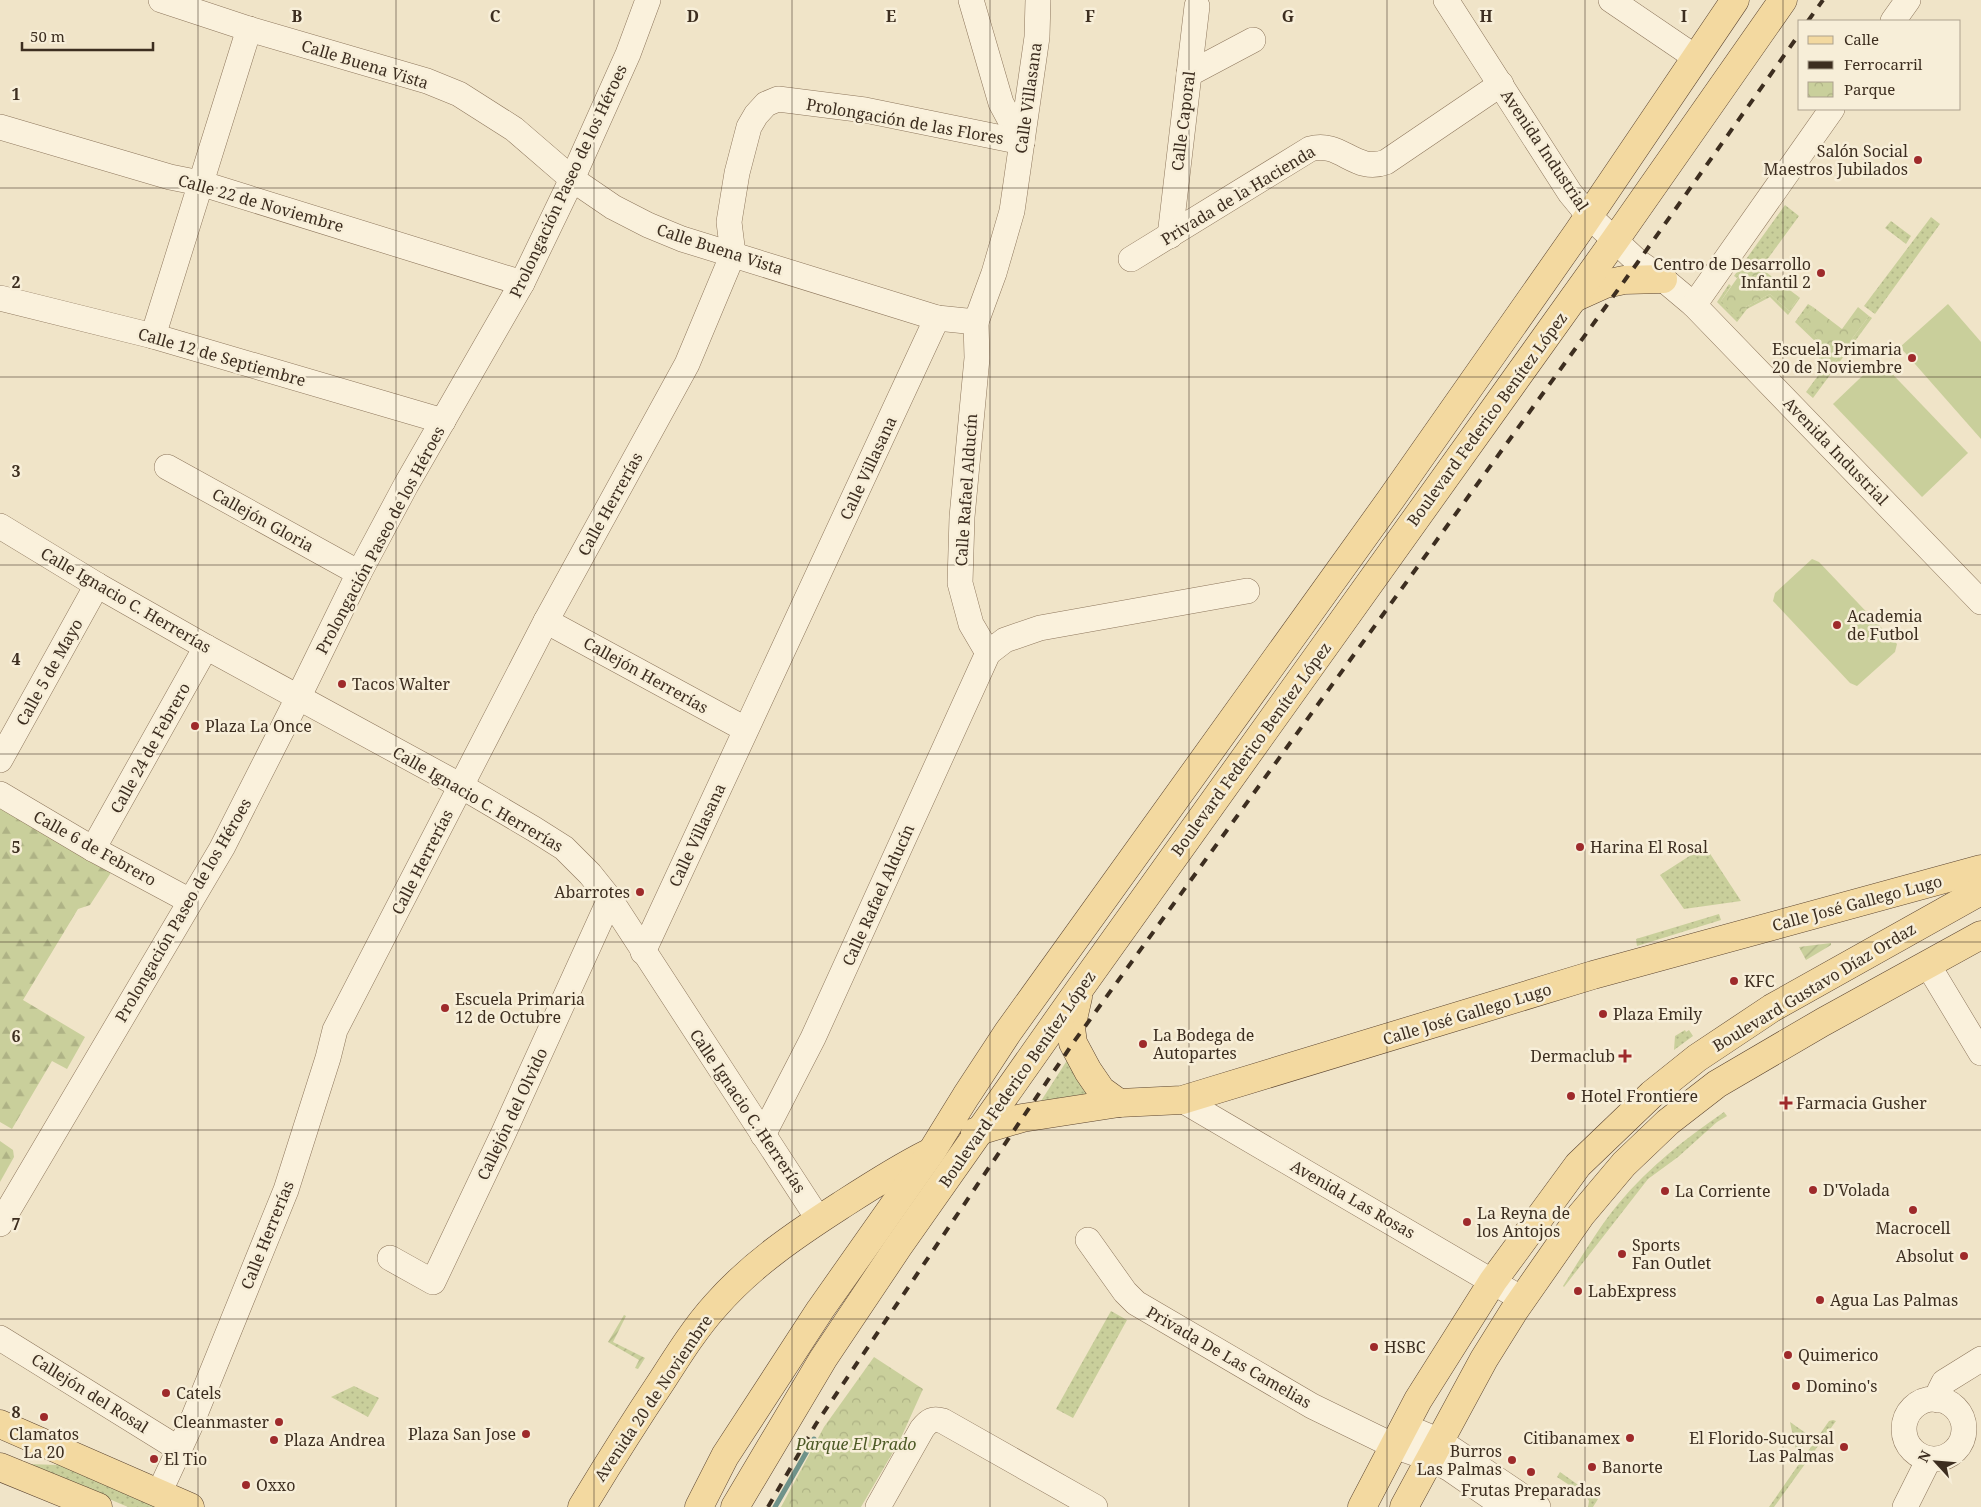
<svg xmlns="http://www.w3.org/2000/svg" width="1981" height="1507" font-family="'Noto Serif',serif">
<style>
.grass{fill:url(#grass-dots)}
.forest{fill:url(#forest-firs)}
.park{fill:url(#park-crowns)}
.garden{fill:url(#garden-furrows)}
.pitch{fill:#c9cf9b}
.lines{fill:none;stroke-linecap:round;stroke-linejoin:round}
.stream{stroke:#6f938a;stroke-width:5}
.minor-casing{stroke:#8d765c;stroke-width:26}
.major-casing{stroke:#5b4430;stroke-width:29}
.minor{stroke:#faf1dc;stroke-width:25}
.major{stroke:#f3d9a0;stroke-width:28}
.rail{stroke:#3d2e20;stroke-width:4;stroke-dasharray:9 9;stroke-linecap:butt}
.grid{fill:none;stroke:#3d2e20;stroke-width:1;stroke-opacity:0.55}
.poi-dot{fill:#9e2a2b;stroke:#f7eed8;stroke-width:2}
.labels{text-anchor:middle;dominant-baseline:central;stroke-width:5;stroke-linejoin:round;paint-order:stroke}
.street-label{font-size:16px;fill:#3d2e20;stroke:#f7eed8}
.poi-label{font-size:16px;fill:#3d2e20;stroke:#f7eed8;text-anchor:start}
.park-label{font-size:16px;font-style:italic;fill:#4d5a26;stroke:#f7eed8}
.grid-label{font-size:16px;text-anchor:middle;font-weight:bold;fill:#3d2e20;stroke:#f7eed8;stroke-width:5;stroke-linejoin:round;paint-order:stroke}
</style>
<defs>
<pattern id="grass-dots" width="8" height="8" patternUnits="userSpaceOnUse" patternTransform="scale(1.25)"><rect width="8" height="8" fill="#c9cf9b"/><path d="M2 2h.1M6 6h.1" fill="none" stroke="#aeb285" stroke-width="1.8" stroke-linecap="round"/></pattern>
<pattern id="forest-firs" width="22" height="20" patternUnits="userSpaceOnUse" patternTransform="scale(1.25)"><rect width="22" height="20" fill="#c9cf9b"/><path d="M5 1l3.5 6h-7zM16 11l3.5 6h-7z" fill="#aeb285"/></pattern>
<pattern id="park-crowns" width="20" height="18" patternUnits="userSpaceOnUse" patternTransform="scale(1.25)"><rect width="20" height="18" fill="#c9cf9b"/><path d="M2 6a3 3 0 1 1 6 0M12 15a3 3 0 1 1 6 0" fill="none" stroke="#aeb285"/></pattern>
<pattern id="garden-furrows" width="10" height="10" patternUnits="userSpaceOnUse" patternTransform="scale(1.25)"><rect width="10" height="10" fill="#c9cf9b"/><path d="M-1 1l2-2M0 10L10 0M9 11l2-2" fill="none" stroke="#aeb285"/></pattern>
</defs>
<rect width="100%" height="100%" fill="#f0e4c8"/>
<g class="grass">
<path d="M1785,205L1799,216L1761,268L1750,260L1737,278L1734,276Z"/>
<path d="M1931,217L1940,224L1875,314L1864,306Z"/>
<path d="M1891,221L1911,236L1906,244L1885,228Z"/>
<path d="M1729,284L1731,286L1721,301L1746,307L1770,294L1789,311L1799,297L1800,298L1788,315L1770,297L1747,309L1737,322L1717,302Z"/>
<path d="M1808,304L1813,307L1802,323L1821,342L1823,367L1828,371L1869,316L1872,318L1813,398L1806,392L1820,373L1818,344L1795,322Z"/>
<path d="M1705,846L1741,901L1684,909L1660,875Z"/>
<path d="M1719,914L1721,920L1637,946L1636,939Z"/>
<path d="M1685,1030L1686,1032L1689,1030L1693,1036L1674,1050L1675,1036Z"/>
<path d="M1073,1051L1096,1096L1041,1101Z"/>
<path d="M1724,1112L1727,1116L1717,1122L1678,1157L1648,1179L1564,1287L1563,1286C1581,1258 1598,1228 1619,1203C1649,1167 1686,1138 1724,1112Z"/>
<path d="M1111,1311L1127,1320L1073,1418L1056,1409Z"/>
<path d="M354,1386L379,1398L368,1417L331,1397Z"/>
<path d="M1833,1420L1836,1421L1774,1507H1769L1829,1421Z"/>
<path d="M1790,1422L1810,1436L1797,1455Z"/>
<path d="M27,1464L59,1465L156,1507H128Z"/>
<path d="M1560,1472L1598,1499L1593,1507H1588L1589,1501L1586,1496L1557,1477Z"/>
</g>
<g class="forest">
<path d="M0,804L112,871L90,905L78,909L23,1000L85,1037L67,1069L52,1061L12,1129L0,1122Z"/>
<path d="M0,1141L13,1150L14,1157L0,1182Z"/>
</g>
<g class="park">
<path d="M1750,260L1799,297L1789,311L1770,294L1746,307L1737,318L1721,301Z"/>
<path d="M1813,307L1842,329L1858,307L1869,316L1828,371L1823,367L1821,342L1801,323Z"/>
<path d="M874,1357L923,1389L900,1440L861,1507H781L824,1427Z"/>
</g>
<g class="garden">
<path d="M1831,943V945L1806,960L1799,947Z"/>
<path d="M624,1315L626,1316L613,1342L645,1358L638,1369L635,1368L639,1360L608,1342Z"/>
</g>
<g class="pitch">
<path d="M1948,304L1981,342V439L1900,347Z"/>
<path d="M1879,360L1968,453L1922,497L1833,404Z"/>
<path d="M1812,559L1819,562L1897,644L1895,652L1857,686L1850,683L1773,601L1775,593Z"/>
</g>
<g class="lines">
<path class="stream" d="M775,1507L814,1439"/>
<g class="minor-casing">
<g id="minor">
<path d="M161,0L249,29L427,81L459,94L514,129L572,179L613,207L648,225L682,239L937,318"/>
<path d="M971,0L1001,103L1022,142"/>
<path d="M1446,0L1570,193L1589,216L1638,262L1663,279L1694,305L1981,602"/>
<path d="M1611,0L1695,57"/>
<path d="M1893,21L1908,0"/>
<path d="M1189,74L1253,40"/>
<path d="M0,127L170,177L200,183L522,283"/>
<path d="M1170,236L1197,6"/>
<path d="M1131,259L1310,149C1341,140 1355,174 1386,162L1501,84"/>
<path d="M0,298L153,336L443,421"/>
<path d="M1694,305L1832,109"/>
<path d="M976,322L977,358L962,517L960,583L971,624L988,653"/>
<path d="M153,336L249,29"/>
<path d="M167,467L359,573"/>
<path d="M0,526L97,585L206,647L461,786L534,829L564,848L590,874L610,899L819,1220"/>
<path d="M546,621L745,729"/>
<path d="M0,760L97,585"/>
<path d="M0,794L93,849L190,901"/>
<path d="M93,849L206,647"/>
<path d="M643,952L937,318L976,322L994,273L1012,211L1037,37L1038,0"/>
<path d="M1928,965L1981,1053"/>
<path d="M1182,1100L1522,1299"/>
<path d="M763,1135L813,1038L988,653L1005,640L1040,628L1247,591"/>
<path d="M0,1224L222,848L298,698L359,573L406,485L522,283L572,179L628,54L648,0"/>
<path d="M1088,1240L1125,1292L1136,1303L1312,1406L1394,1446L1431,1459L1450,1469L1505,1507"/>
<path d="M390,1258L433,1282L504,1132L610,899"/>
<path d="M0,1338L179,1449"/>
<circle cx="1934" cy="1429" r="30"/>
<path d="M1938,1400L1940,1390L1944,1382L1981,1359"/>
<path d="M1404,1426L1440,1441L1538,1507"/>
<path d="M159,1493L191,1424L286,1190L328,1058L335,1030L546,621L687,364L733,254L729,222L737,173L749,127L756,115L766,104L778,99L865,110L1022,142"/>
<path d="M878,1507L922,1429C929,1420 933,1418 943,1421L1095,1507"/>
<path d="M1905,1507L1929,1459"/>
</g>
</g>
<g class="major-casing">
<g id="major">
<path d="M1574,298L1605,284L1624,280L1663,279"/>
<path d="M1078,997L1071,1028L1073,1043L1088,1071L1101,1090L1119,1103"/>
<path d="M975,1132L1022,1118L1119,1103L1182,1100L1593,975L1981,869"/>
<path d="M0,1424L190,1507"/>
<path d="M0,1467L98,1507"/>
<path d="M582,1507C608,1464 635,1421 663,1379C679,1354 696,1327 716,1305C751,1265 795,1235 840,1206C868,1188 897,1169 927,1154"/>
<path d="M699,1507L725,1456L820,1310L932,1151L966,1096L1008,1032L1391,499L1578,232L1735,0"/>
<path d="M735,1507L823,1359L898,1247L1081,987L1615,240L1783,0"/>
<path d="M1362,1507L1418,1400L1493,1281L1578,1165L1652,1094L1697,1058L1772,1008L1981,891"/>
<path d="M1404,1507L1484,1359L1514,1311L1581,1215L1624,1164L1668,1122L1717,1084L1823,1022L1981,935"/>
</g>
</g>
<use href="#minor" class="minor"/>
<use href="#major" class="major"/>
<g class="rail">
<path d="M1808,21L1823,0"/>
<path d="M768,1507L816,1424L1073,1043L1638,262L1800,33"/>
</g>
</g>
<path class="grid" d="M198,0V1507M396,0V1507M594,0V1507M792,0V1507M990,0V1507M1189,0V1507M1387,0V1507M1585,0V1507M1783,0V1507M0,188H1981M0,377H1981M0,565H1981M0,754H1981M0,942H1981M0,1130H1981M0,1319H1981"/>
<g class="poi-dot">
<circle cx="1918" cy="160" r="5"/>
<circle cx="1821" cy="273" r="5"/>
<circle cx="1912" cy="358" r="5"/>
<circle cx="1837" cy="625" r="5"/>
<circle cx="342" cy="684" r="5"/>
<circle cx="195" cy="726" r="5"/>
<circle cx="1580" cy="847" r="5"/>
<circle cx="640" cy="892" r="5"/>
<circle cx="1734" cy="981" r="5"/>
<circle cx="445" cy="1008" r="5"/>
<circle cx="1603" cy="1014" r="5"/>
<circle cx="1143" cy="1044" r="5"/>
<path d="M1622.5 1048.5h5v5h5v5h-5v5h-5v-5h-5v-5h5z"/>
<circle cx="1571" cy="1096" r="5"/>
<path d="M1783.5 1095.5h5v5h5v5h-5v5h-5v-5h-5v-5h5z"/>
<circle cx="1813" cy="1190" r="5"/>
<circle cx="1665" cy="1191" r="5"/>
<circle cx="1913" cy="1210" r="5"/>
<circle cx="1467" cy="1222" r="5"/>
<circle cx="1622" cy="1254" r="5"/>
<circle cx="1964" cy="1256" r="5"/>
<circle cx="1578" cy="1291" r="5"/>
<circle cx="1820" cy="1300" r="5"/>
<circle cx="1374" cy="1347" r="5"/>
<circle cx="1788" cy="1355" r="5"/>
<circle cx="1796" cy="1386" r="5"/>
<circle cx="166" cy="1393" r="5"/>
<circle cx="44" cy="1417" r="5"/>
<circle cx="279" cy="1422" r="5"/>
<circle cx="526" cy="1434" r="5"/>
<circle cx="1630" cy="1438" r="5"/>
<circle cx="274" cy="1440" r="5"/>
<circle cx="1844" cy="1447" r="5"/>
<circle cx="154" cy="1459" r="5"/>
<circle cx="1512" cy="1460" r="5"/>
<circle cx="1592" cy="1467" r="5"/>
<circle cx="1531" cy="1472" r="5"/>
<circle cx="246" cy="1485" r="5"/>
</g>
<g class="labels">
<g class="street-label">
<text transform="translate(365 64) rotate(17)">Calle Buena Vista</text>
<text transform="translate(1028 98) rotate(-82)">Calle Villasana</text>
<text transform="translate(905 121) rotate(10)">Prolongación de las Flores</text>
<text transform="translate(1183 121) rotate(-83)">Calle Caporal</text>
<text transform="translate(1545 150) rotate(56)">Avenida Industrial</text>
<text transform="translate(568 181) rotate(-65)">Prolongación Paseo de los Héroes</text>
<text transform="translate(1238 195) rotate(-31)">Privada de la Hacienda</text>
<text transform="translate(261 203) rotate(16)">Calle 22 de Noviembre</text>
<text transform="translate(720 249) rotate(18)">Calle Buena Vista</text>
<text transform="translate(222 357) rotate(16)">Calle 12 de Septiembre</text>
<text transform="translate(1487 419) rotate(-54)">Boulevard Federico Benítez López</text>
<text transform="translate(1836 451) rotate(46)">Avenida Industrial</text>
<text transform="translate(868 468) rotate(-65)">Calle Villasana</text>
<text transform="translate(966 490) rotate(-86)">Calle Rafael Alducín</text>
<text transform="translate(610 504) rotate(-61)">Calle Herrerías</text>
<text transform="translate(263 520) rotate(29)">Callejón Gloria</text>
<text transform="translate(380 540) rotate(-62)">Prolongación Paseo de los Héroes</text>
<text transform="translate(126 600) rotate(30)">Calle Ignacio C. Herrerías</text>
<text transform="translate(49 672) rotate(-61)">Calle 5 de Mayo</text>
<text transform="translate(646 675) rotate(29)">Callejón Herrerías</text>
<text transform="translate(150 748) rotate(-61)">Calle 24 de Febrero</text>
<text transform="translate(1251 749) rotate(-54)">Boulevard Federico Benítez López</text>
<text transform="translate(478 799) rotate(30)">Calle Ignacio C. Herrerías</text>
<text transform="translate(697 835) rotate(-65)">Calle Villasana</text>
<text transform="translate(95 848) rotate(29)">Calle 6 de Febrero</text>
<text transform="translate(422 862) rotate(-63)">Calle Herrerías</text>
<text transform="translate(878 895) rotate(-66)">Calle Rafael Alducín</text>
<text transform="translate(1857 903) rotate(-15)">Calle José Gallego Lugo</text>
<text transform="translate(183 910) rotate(-60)">Prolongación Paseo de los Héroes</text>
<text transform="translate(1814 987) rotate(-31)">Boulevard Gustavo Díaz Ordaz</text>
<text transform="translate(1467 1014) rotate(-17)">Calle José Gallego Lugo</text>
<text transform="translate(1017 1079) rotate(-55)">Boulevard Federico Benítez López</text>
<text transform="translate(748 1111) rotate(56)">Calle Ignacio C. Herrerías</text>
<text transform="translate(512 1114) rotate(-65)">Callejón del Olvido</text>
<text transform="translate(1353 1199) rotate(30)">Avenida Las Rosas</text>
<text transform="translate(267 1235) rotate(-68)">Calle Herrerías</text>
<text transform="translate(1229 1357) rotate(30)">Privada De Las Camelias</text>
<text transform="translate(90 1393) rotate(32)">Callejón del Rosal</text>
<text transform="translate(653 1398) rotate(-56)">Avenida 20 de Noviembre</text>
</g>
<g class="poi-label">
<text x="1908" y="151" text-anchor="end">Salón Social<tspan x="1908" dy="18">Maestros Jubilados</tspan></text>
<text x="1811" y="264" text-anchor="end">Centro de Desarrollo<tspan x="1811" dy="18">Infantil 2</tspan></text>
<text x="1902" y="349" text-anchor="end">Escuela Primaria<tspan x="1902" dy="18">20 de Noviembre</tspan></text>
<text x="1847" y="616">Academia<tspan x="1847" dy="18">de Futbol</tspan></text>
<text x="352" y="684">Tacos Walter</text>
<text x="205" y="726">Plaza La Once</text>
<text x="1590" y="847">Harina El Rosal</text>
<text x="630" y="892" text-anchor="end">Abarrotes</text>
<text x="1744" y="981">KFC</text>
<text x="455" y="999">Escuela Primaria<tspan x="455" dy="18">12 de Octubre</tspan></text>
<text x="1613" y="1014">Plaza Emily</text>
<text x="1153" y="1035">La Bodega de<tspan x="1153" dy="18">Autopartes</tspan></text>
<text x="1615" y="1056" text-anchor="end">Dermaclub</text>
<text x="1581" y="1096">Hotel Frontiere</text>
<text x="1796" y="1103">Farmacia Gusher</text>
<text x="1823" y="1190">D'Volada</text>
<text x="1675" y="1191">La Corriente</text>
<text x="1477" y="1213">La Reyna de<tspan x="1477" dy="18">los Antojos</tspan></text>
<text x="1913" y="1228" text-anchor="middle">Macrocell</text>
<text x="1632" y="1245">Sports<tspan x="1632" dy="18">Fan Outlet</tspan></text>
<text x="1954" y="1256" text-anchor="end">Absolut</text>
<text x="1588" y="1291">LabExpress</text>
<text x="1830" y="1300">Agua Las Palmas</text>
<text x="1384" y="1347">HSBC</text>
<text x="1798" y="1355">Quimerico</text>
<text x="1806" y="1386">Domino's</text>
<text x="176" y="1393">Catels</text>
<text x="269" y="1422" text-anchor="end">Cleanmaster</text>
<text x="44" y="1434" text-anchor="middle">Clamatos<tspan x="44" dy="18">La 20</tspan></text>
<text x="516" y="1434" text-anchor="end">Plaza San Jose</text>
<text x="1620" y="1438" text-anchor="end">Citibanamex</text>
<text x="1834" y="1438" text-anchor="end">El Florido-Sucursal<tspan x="1834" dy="18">Las Palmas</tspan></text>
<text x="284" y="1440">Plaza Andrea</text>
<text x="1502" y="1451" text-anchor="end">Burros<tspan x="1502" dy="18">Las Palmas</tspan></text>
<text x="164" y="1459">El Tio</text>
<text x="1602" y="1467">Banorte</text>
<text x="256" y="1485">Oxxo</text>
<text x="1531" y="1490" text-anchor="middle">Frutas Preparadas</text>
</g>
<g class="park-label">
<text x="856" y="1444">Parque El Prado</text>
</g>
</g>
<g class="grid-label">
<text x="297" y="22">B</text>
<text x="495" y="22">C</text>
<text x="693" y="22">D</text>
<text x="891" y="22">E</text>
<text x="1090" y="22">F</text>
<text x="1288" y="22">G</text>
<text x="1486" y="22">H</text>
<text x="1684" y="22">I</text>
<text x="16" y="100">1</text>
<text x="16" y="288">2</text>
<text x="16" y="477">3</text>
<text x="16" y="665">4</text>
<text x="16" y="853">5</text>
<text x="16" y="1042">6</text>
<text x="16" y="1230">7</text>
<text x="16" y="1418">8</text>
</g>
<rect x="1798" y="20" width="162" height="90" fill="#f7eed8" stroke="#ada18e"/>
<rect x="1808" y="36" width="25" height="8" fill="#f3d9a0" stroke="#ada18e"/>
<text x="1844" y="45" font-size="15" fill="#3d2e20">Calle</text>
<rect x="1808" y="61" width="25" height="8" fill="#3d2e20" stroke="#ada18e"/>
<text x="1844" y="70" font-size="15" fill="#3d2e20">Ferrocarril</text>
<rect x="1808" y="82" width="25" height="15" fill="url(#park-crowns)" stroke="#ada18e"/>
<text x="1844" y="95" font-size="15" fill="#3d2e20">Parque</text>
<g transform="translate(1936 1462) rotate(296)" stroke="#f7eed8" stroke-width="4" paint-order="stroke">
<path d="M0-4L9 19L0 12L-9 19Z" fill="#3d2e20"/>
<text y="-8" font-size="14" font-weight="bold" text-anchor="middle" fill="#3d2e20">N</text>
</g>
<path d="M22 42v8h131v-8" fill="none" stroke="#3d2e20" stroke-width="2.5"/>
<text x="30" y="42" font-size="15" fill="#3d2e20" stroke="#f7eed8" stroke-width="4" paint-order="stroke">50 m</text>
</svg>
